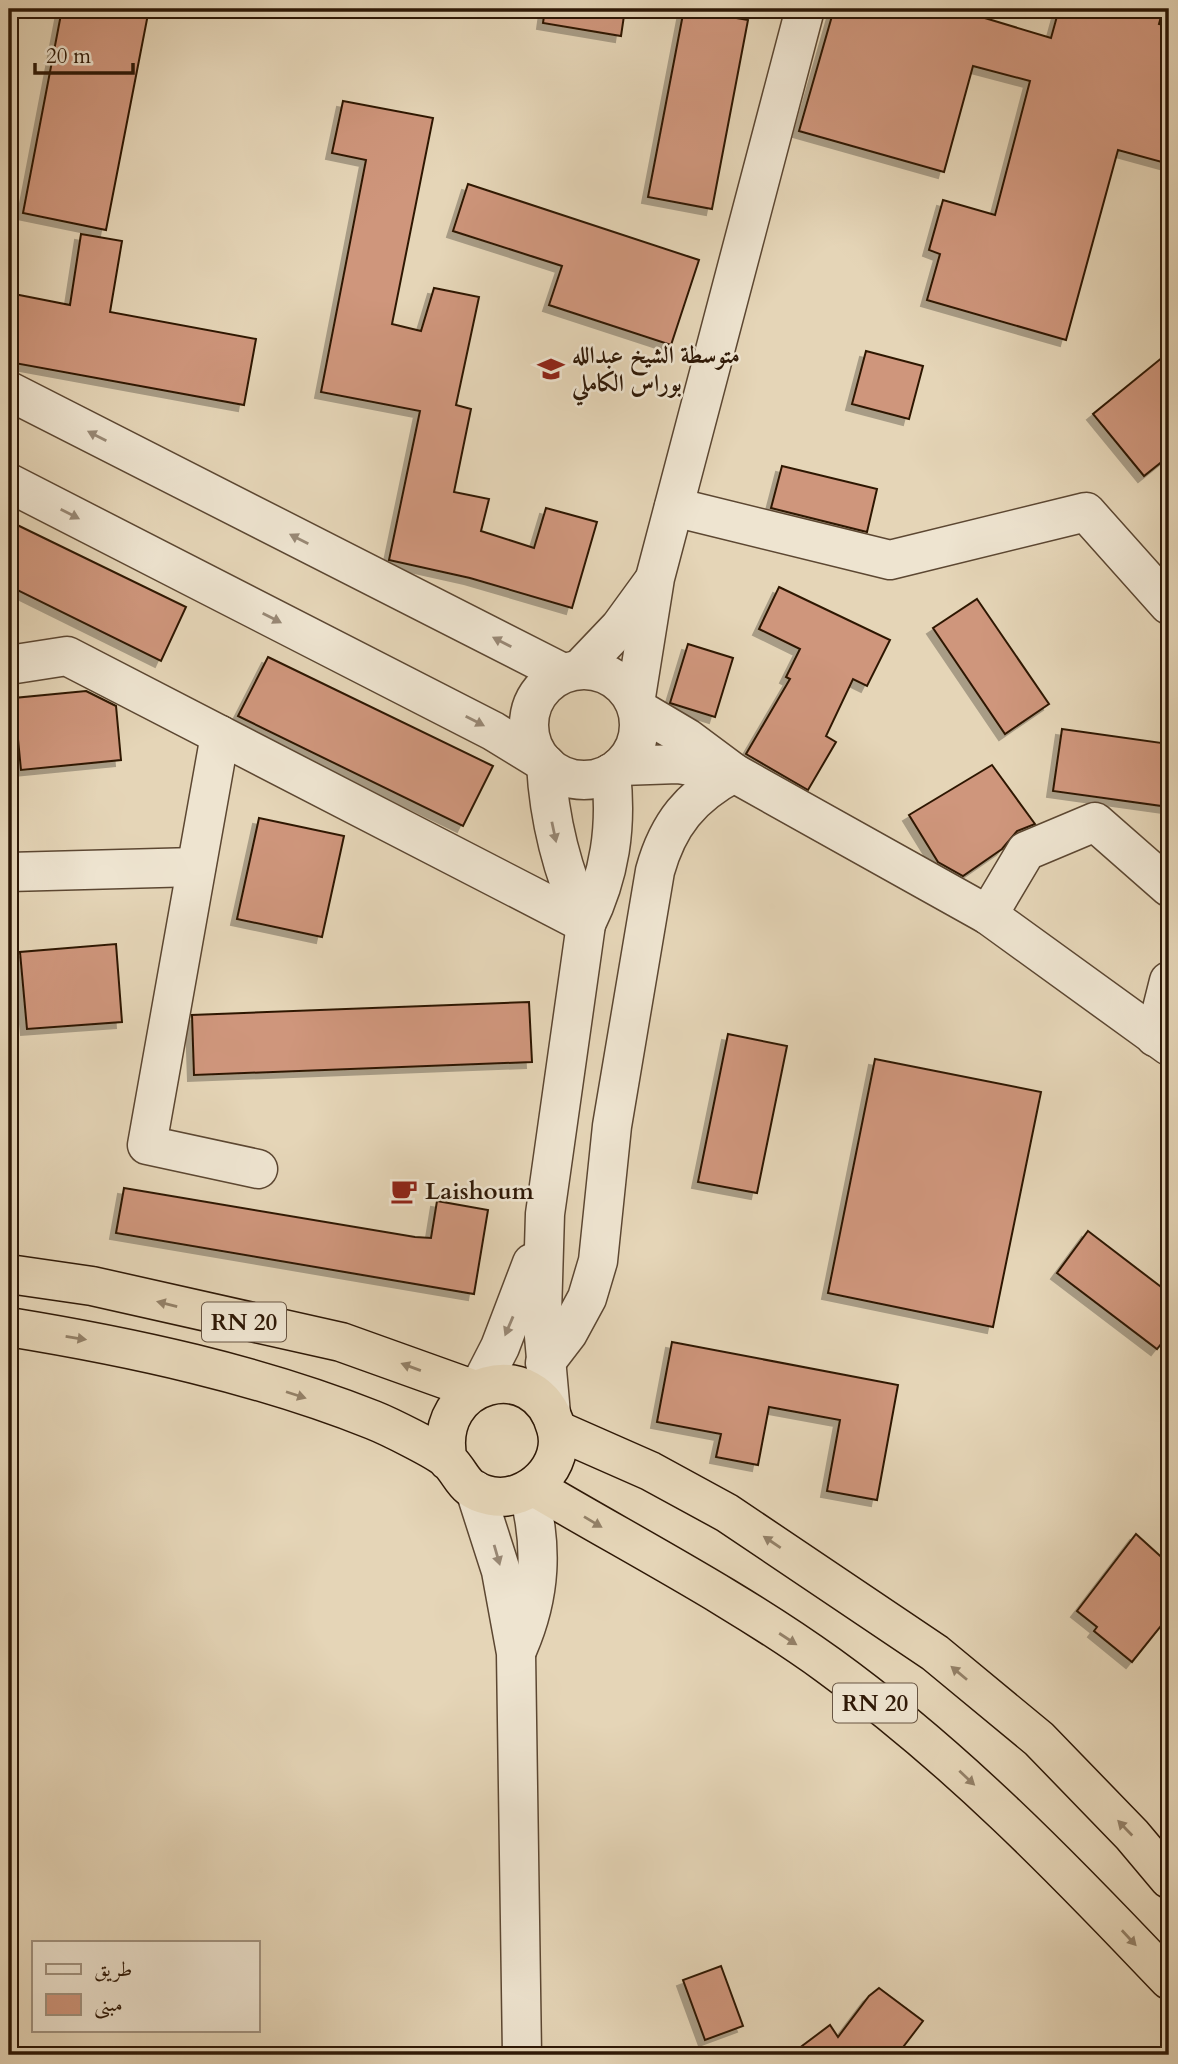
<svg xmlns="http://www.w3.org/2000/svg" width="1178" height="2064" font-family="Cardo,Amiri,serif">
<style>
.building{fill:#cf967c;stroke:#2e1806;stroke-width:2;filter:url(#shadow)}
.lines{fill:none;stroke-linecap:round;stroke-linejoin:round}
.minor-casing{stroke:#5c4732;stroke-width:41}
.highway-casing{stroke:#2e1806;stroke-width:41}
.minor{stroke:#eee4d0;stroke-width:38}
.highway{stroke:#e5d5b7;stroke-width:38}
.oneway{fill:#988875}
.oneway2{fill:#938067}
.labels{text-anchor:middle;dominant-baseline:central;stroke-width:5;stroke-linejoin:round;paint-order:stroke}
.shield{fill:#eee4d0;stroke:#685543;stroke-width:2}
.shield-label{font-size:23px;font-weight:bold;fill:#2e1806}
.poi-label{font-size:24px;font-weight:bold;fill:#2e1806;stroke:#eee4d0;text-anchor:start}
</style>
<defs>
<filter id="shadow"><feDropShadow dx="-6" dy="6" stdDeviation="0" flood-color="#0004"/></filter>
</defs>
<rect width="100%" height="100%" fill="#e5d5b7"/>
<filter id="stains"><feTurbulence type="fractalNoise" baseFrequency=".00286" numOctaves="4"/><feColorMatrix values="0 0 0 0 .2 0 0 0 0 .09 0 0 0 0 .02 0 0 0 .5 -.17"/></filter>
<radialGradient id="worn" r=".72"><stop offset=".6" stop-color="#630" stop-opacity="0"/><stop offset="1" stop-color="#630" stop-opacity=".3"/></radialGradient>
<g class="building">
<path d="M62,9H149L106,230L23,213Z"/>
<path d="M545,9H625L621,36L543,23Z"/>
<path d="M684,9L748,20L712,209L648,197Z"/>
<path d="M834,9H955L1051,38L1059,9H1163L1159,24L1169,26V164L1118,150L1066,340L927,300L940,254L929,250L943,200L995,215L1030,81L973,66L944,172L799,131Z"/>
<path d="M343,101L433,118L392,324L421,331L434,288L479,297L456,405L471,409L454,492L489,499L481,531L534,548L546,508L597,522L572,608L470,578L389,560L420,411L321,392L366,160L332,153Z"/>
<path d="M468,184L699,260L671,345L549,305L562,266L453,231Z"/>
<path d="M81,234L122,241L110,312L256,339L244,405L9,362V293L70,305Z"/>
<path d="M866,351L923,366L909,419L852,404Z"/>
<path d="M1169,352V456L1144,476L1093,414Z"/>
<path d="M782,466L877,489L867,532L771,508Z"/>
<path d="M9,521L186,607L161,661L9,586Z"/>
<path d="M779,587L890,640L867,686L853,679L826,736L836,742L808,790L746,754L790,679L786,677L800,649L759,629Z"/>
<path d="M977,599L1049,704L1005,734L933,628Z"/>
<path d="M688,644L733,658L715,717L670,703Z"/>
<path d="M268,657L493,766L463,826L238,716Z"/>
<path d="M86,691L116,706L121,760L21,770L14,698Z"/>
<path d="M1062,729L1169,744V807L1053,791Z"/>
<path d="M992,765L1035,824L1017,831L1002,849L963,876L938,862L909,815Z"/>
<path d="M259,818L344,836L322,937L237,919Z"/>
<path d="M116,944L122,1022L27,1029L20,952Z"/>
<path d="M529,1002L532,1062L194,1075L192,1015Z"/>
<path d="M728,1034L787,1046L757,1193L698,1182Z"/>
<path d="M875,1059L1041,1092L993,1327L828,1293Z"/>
<path d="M124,1188L415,1237L431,1238L437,1201L488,1210L474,1294L116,1233Z"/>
<path d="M1088,1231L1169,1293V1334L1157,1349L1057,1273Z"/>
<path d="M672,1342L898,1385L877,1500L827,1491L840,1420L769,1407L758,1465L716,1457L721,1434L657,1422Z"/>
<path d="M1136,1534L1169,1564V1616L1132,1662L1094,1631L1097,1627L1077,1611Z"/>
<path d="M721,1966L743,2026L705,2040L683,1980Z"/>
<path d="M879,1988L923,2021L897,2055H790L830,2025L838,2037L869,1996Z"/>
</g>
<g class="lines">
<g class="minor-casing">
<g id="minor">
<path d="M9,391L563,673"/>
<path d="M9,483L493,731L542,761"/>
<path d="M674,507L890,560L1086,512L1169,605"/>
<path d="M9,665L67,656L586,924"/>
<path d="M580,669L620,627L652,583"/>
<circle cx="584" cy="725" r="55"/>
<path d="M635,703L655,578L805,9"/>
<path d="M638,709L687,738L734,773L988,915L1169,1046"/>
<path d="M220,735L147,1145L258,1169"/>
<path d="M546,764C549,821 562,872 586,924"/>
<path d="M621,766L678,764L728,772"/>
<path d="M9,872L196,867"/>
<path d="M988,915L1026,851L1095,822L1169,887"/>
<path d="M1155,1037L1169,981"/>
<path d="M545,1363L568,1333L587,1298L598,1261L612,1126L655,871C668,824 691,796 734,773"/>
<path d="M479,1388L500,1347L532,1263"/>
<path d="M551,1414L542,1314L545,1214L586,924C610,875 617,827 611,773"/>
<path d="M475,1490L501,1571L516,1653L522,2055"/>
<path d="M518,1648C541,1595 543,1546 528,1490"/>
</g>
</g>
<g class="highway-casing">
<g id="highway">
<path d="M9,1274L92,1286L341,1342L475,1390"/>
<path d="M9,1327C132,1347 257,1374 373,1420C388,1426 437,1450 448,1460C464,1476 462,1490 491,1496C529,1503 567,1465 556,1428C536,1353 430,1380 448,1461"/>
<path d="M557,1430L650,1471L727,1513L935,1653L1039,1739L1132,1835L1169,1879"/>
<path d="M534,1487C632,1545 735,1598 828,1665C954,1756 1063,1868 1169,1980"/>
</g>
</g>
<use href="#minor" class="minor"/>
<use href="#highway" class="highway"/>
</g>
<defs><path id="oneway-solid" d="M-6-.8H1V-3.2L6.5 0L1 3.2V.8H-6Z" transform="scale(1.75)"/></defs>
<g class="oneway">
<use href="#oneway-solid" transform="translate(97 436) rotate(-153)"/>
<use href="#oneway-solid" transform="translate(70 514) rotate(27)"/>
<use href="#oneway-solid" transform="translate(299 539) rotate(-153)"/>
<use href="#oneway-solid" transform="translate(272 618) rotate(27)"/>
<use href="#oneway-solid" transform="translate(502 642) rotate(-153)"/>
<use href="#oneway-solid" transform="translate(475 721) rotate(27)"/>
<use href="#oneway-solid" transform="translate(554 832) rotate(78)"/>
<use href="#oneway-solid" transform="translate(509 1326) rotate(113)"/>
<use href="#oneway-solid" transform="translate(497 1555) rotate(74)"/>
</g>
<g class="oneway2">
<use href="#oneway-solid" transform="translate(167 1304) rotate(-166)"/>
<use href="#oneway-solid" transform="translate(76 1338) rotate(9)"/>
<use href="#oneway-solid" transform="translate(411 1367) rotate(-160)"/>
<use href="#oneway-solid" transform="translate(296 1395) rotate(18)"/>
<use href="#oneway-solid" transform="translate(593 1522) rotate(31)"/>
<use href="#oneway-solid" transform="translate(772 1542) rotate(-146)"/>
<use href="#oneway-solid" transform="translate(788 1639) rotate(33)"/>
<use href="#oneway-solid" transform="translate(959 1673) rotate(-140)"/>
<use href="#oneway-solid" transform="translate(967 1778) rotate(43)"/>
<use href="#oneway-solid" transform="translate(1125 1828) rotate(-134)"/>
<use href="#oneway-solid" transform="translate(1129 1938) rotate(47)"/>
</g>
<defs>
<g id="school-bare" transform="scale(2.1)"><path d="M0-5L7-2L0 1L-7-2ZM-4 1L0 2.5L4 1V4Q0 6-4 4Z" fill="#8f2418" stroke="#eee4d0" stroke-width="2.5" paint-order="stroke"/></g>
<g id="cafe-bare" transform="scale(2.1)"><path d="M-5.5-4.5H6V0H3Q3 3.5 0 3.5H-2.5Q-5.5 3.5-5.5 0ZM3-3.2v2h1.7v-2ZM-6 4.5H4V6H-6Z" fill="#8f2418" stroke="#eee4d0" stroke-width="2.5" paint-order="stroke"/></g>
</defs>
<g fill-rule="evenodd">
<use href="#school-bare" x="551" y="369"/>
<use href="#cafe-bare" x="404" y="1191"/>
</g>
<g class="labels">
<g class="shield">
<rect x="202" y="1302.5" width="84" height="39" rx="5"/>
<rect x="833" y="1683.5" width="84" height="39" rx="5"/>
</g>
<g class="shield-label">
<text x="244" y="1322">RN 20</text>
<text x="875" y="1703">RN 20</text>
</g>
<g class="poi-label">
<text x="572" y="355">متوسطة الشيخ عبدالله<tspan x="572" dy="28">بوراس الكاملي</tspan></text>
<text x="425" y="1191">Laishoum</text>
</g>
</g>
<rect width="1178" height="2064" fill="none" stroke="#e5d5b7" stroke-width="35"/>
<rect x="10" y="10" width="1157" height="2043" fill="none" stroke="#2e1806" stroke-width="3.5"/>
<rect x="18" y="18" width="1143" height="2029" fill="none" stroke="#2e1806" stroke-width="2"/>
<rect x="32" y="1941" width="228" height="91" fill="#eee4d0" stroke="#a1927f" stroke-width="2"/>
<rect x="46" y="1964" width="35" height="10" fill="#eee4d0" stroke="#a1927f" stroke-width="2"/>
<text x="94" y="1976" font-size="21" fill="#2e1806">طريق</text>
<rect x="46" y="1994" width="35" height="21" fill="#cf967c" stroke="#a1927f" stroke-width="2"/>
<text x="94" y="2011" font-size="21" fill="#2e1806">مبنى</text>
<path d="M35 63v10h98v-10" fill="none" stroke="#2e1806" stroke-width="3.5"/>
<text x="46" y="63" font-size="21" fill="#2e1806" stroke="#eee4d0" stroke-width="5" paint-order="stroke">20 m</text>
<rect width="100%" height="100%" filter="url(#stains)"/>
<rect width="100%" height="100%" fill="url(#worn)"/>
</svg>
